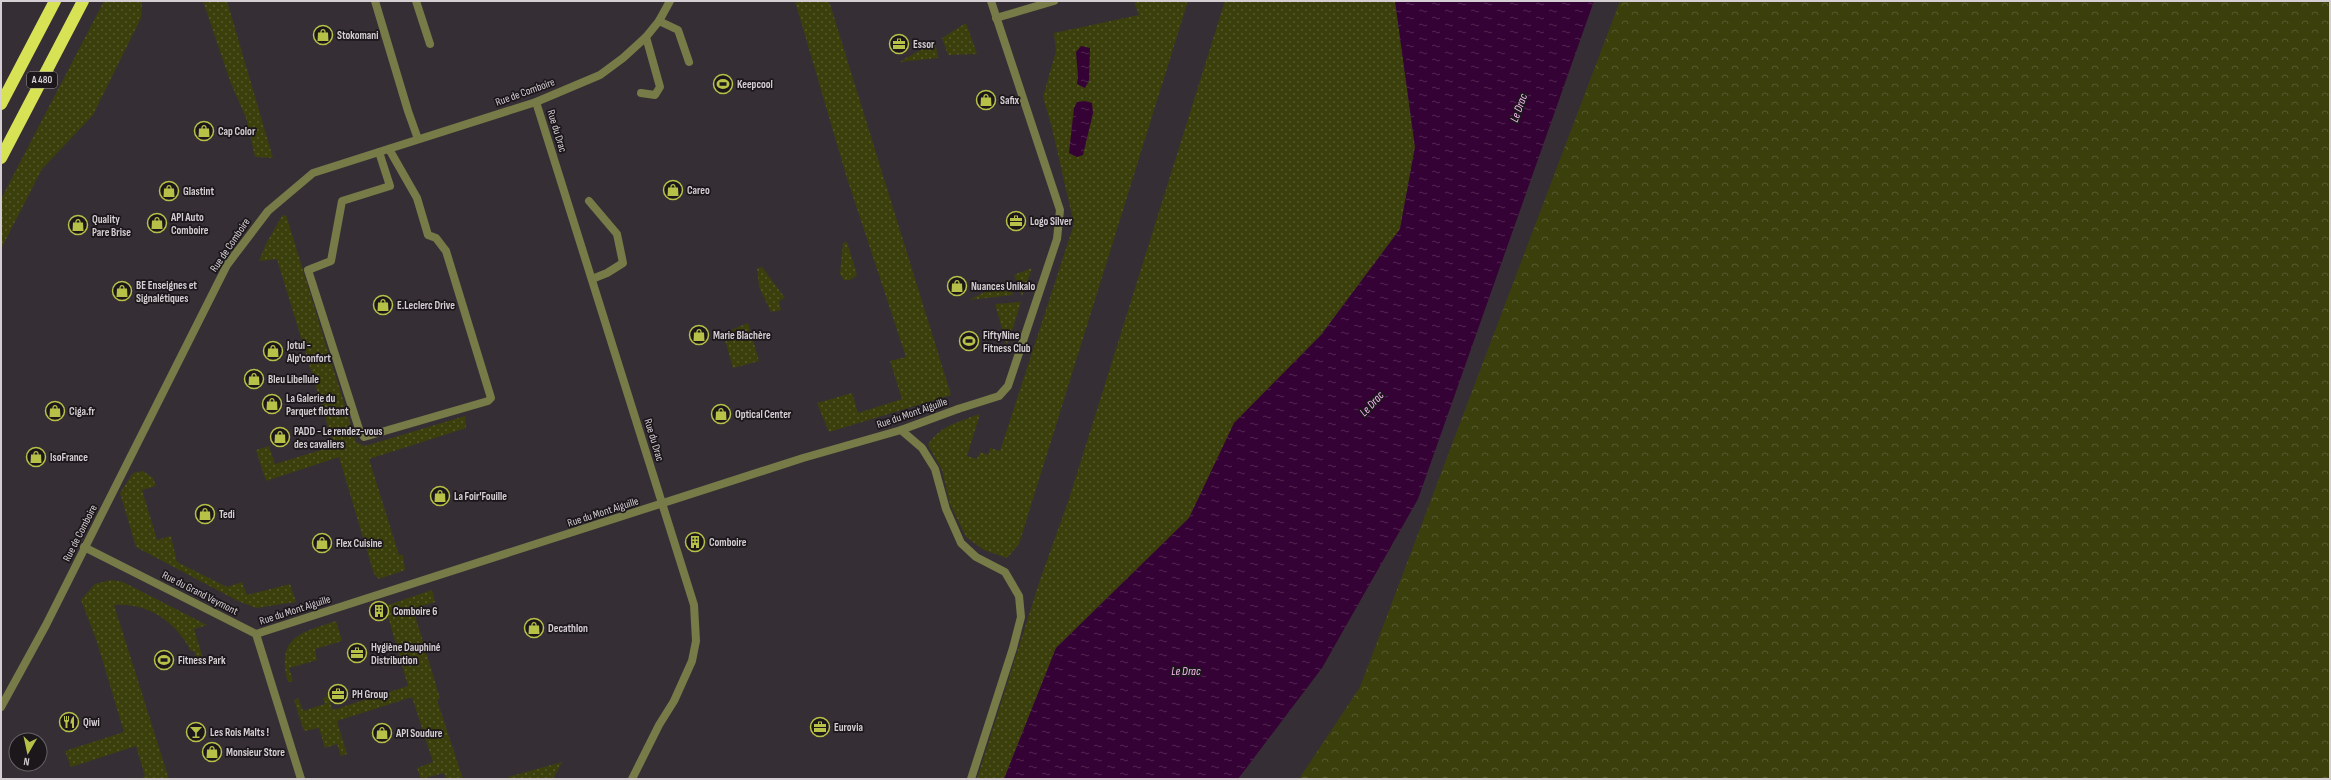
<svg xmlns="http://www.w3.org/2000/svg" width="2331" height="780" font-family="'Sofia Sans Condensed',sans-serif">
<style>
.grass{fill:url(#grass-dots)}
.forest{fill:url(#forest-crowns)}
.water{fill:url(#water-ripples)}
.lines{fill:none;stroke-linecap:round;stroke-linejoin:round}
.lane{stroke:#767b47;stroke-width:8}
.street{stroke:#767b47;stroke-width:8}
.highway{stroke:#d7e254;stroke-width:12}
.labels{text-anchor:middle;dominant-baseline:central;stroke-width:3.5;stroke-linejoin:round;paint-order:stroke}
.shield{fill:#1b171b;stroke:#9d989c;stroke-width:1}
.shield-label{font-size:10px;font-weight:bold;fill:#d5cfd4}
.poi-label{font-size:11px;font-weight:bold;fill:#d5cfd4;stroke:#1b171b;text-anchor:start}
.street-label{font-size:11px;fill:#d5cfd4;stroke:#1b171b}
.water-label{font-size:12px;font-style:italic;fill:#fcbcf8;stroke:#1b171b}
</style>
<defs>
<pattern id="grass-dots" width="8" height="8" patternUnits="userSpaceOnUse"><rect width="8" height="8" fill="#3b3f0c"/><path d="M2 2h.1M6 6h.1" fill="none" stroke="#565a2e" stroke-width="1.8" stroke-linecap="round"/></pattern>
<pattern id="forest-crowns" width="20" height="18" patternUnits="userSpaceOnUse"><rect width="20" height="18" fill="#3b3f0c"/><path d="M2 6a3 3 0 1 1 6 0M12 15a3 3 0 1 1 6 0" fill="none" stroke="#565a2e"/></pattern>
<pattern id="water-ripples" width="26" height="14" patternUnits="userSpaceOnUse"><rect width="26" height="14" fill="#350235"/><path d="M2 4q2-2 4 0t4 0M15 11q2-2 4 0t4 0" fill="none" stroke="#512651"/></pattern>
</defs>
<rect width="100%" height="100%" fill="#362e35"/>
<g class="grass">
<path d="M104,1H142L141,18L93,115L42,169L1,249V199Z"/>
<path d="M203,1H227L273,158L255,157L246,118L230,81Z"/>
<path d="M795,1H829L951,395L829,432L817,403L852,393L858,413L902,399L890,361L906,357L846,175Z"/>
<path d="M1134,1H1188L1019,544L1007,558L984,550L966,537L950,504L942,470L928,445C939,426 961,421 980,414L967,456L977,459L980,452L988,455L990,448L1000,451L1074,224L1051,124L1043,97L1056,51L1054,33L1139,15Z"/>
<path d="M1225,1H1395L1415,147L1400,229L1321,335L1235,423L1189,518L1056,648L1004,779H977L1040,580L1069,499Z"/>
<path d="M966,23L977,54L948,55L942,38Z"/>
<path d="M935,42L938,58L899,62Z"/>
<path d="M286,215L356,442L365,446L465,416L466,428L369,459L399,555H403L405,570L379,579L374,574L339,457L266,481L256,450L269,446L275,464L334,446L277,259L259,261L266,244L282,216Z"/>
<path d="M847,242L857,275L850,280H844L840,274L843,243Z"/>
<path d="M762,267L785,298L779,301L781,310L771,312L759,287L757,268Z"/>
<path d="M1032,268L1022,296L1014,275Z"/>
<path d="M1008,280L1013,295L969,300Z"/>
<path d="M1021,302L1007,346L995,304Z"/>
<path d="M748,323L759,361L733,368L725,340L733,337L731,330Z"/>
<path d="M143,471L153,478L156,486L142,490L157,540L171,536L177,562L227,587L242,582L247,595L290,584L296,602L256,608L238,601L136,547L120,493L133,473Z"/>
<path d="M111,580L123,582L207,625L194,629L203,658L197,659L194,651H191C176,622 148,602 114,605L169,779H141L145,776L136,746L71,767L65,751L124,732L97,642L81,600L95,584Z"/>
<path d="M432,590L435,602L413,609L440,698L437,700L463,779H446L444,773L421,779L417,768L433,762L412,697L337,721L347,754L341,756L337,744L325,748L319,728L304,731L294,700L298,698L303,711L325,704L323,698L328,696L333,710L408,686L385,606Z"/>
<path d="M336,621L342,641L315,649L317,660L289,668L293,681L288,682C276,637 300,633 336,621Z"/>
<path d="M562,762L553,779H509L508,777Z"/>
</g>
<path class="forest" d="M1620,1H2330V779H1299L1360,687Z"/>
<g class="water">
<path d="M1395,1H1594L1418,499L1322,668L1238,779H1004L1056,648L1189,518L1234,423L1321,335L1400,229L1415,147Z"/>
<path d="M1081,46L1090,48L1089,81L1085,88L1077,84L1078,77L1076,52Z"/>
<path d="M1085,101L1092,103L1093,113L1083,155L1077,157L1069,153L1074,108L1077,102Z"/>
</g>
<g class="lines">
<g class="lane">
<path d="M375,1L408,111L418,139"/>
<path d="M416,1L430,44"/>
<path d="M996,18L1054,1"/>
<path d="M659,21L678,30L689,62"/>
<path d="M641,93L655,95L660,87L646,37"/>
<path d="M379,152L390,186L342,201L331,261L308,270L359,429L364,437L488,401L491,398L446,251L436,238L428,235L417,198L389,149"/>
<path d="M589,201L617,234L623,263L607,273L592,279"/>
<path d="M958,409L999,396L1008,386L1057,239L1060,210L991,1"/>
<path d="M901,430L922,448L935,469L946,509L961,543L976,557L1005,572L1019,596L1021,617L1013,648L971,779"/>
</g>
<g class="street">
<path d="M536,102L694,605L696,641L692,661L674,701L659,725L632,779"/>
<path d="M84,547L256,634L301,779"/>
<path d="M256,634L803,458L901,430L958,409"/>
<path d="M1,707L46,625L227,265L268,211L313,173L536,102L600,75L623,58L646,37L659,21L670,1"/>
</g>
<g class="highway">
<path d="M1,104L55,1"/>
<path d="M1,158L83,1"/>
</g>
</g>
<defs>
<g id="shop-ring" transform="scale(1)"><circle r="9.5" fill="#1b171b" stroke="#b7c147" stroke-width="1.5"/><path d="M-5-2.5h2.3a2.7 3.5 0 0 1 5.4 0H5L5.5 6h-11ZM-1.5-2.5h3a1.5 2.3 0 0 0-3 0Z" fill="#b7c147"/></g>
<g id="office-ring" transform="scale(1)"><circle r="9.5" fill="#1b171b" stroke="#b7c147" stroke-width="1.5"/><path d="M-6-3h4V-5.5h4V-3h4V5H-6ZM-1-4.5V-3h2v-1.5ZM-6 0V1H6V0Z" fill="#b7c147"/></g>
<g id="stadium-ring" transform="scale(1)"><circle r="9.5" fill="#1b171b" stroke="#b7c147" stroke-width="1.5"/><path d="M0-5a6.5 5 0 1 0 0 10a6.5 5 0 1 0 0-10ZM-3.5-1.8h7v3.6h-7Z" fill="#b7c147"/></g>
<g id="building-ring" transform="scale(1)"><circle r="9.5" fill="#1b171b" stroke="#b7c147" stroke-width="1.5"/><path d="M-4-6H4V6H1V3H-1V6H-4ZM-2.5-4.3h1.7v1.8h-1.7ZM.8-4.3h1.7v1.8H.8ZM-2.5-1h1.7V.8h-1.7ZM.8-1h1.7V.8H.8Z" fill="#b7c147"/></g>
<g id="restaurant-ring" transform="scale(1)"><circle r="9.5" fill="#1b171b" stroke="#b7c147" stroke-width="1.5"/><path d="M-5-6h1v4h1v-4h1v4h1v-4h1v5L-1.5 .5V6h-2V.5L-5-1ZM5-6V6H3V1.5H1.5Q1.5-4 5-6Z" fill="#b7c147"/></g>
<g id="bar-ring" transform="scale(1)"><circle r="9.5" fill="#1b171b" stroke="#b7c147" stroke-width="1.5"/><path d="M-6-5H6L.8 .8V4.5H3.5V6h-7V4.5H-.8V.8Z" fill="#b7c147"/></g>
</defs>
<g fill-rule="evenodd">
<use href="#shop-ring" x="323" y="35"/>
<use href="#office-ring" x="899" y="44"/>
<use href="#stadium-ring" x="723" y="84"/>
<use href="#shop-ring" x="986" y="100"/>
<use href="#shop-ring" x="204" y="131"/>
<use href="#shop-ring" x="673" y="190"/>
<use href="#shop-ring" x="169" y="191"/>
<use href="#office-ring" x="1016" y="221"/>
<use href="#shop-ring" x="157" y="223"/>
<use href="#shop-ring" x="78" y="225"/>
<use href="#shop-ring" x="957" y="286"/>
<use href="#shop-ring" x="122" y="291"/>
<use href="#shop-ring" x="383" y="305"/>
<use href="#shop-ring" x="699" y="335"/>
<use href="#stadium-ring" x="969" y="341"/>
<use href="#shop-ring" x="273" y="351"/>
<use href="#shop-ring" x="254" y="379"/>
<use href="#shop-ring" x="272" y="404"/>
<use href="#shop-ring" x="55" y="411"/>
<use href="#shop-ring" x="721" y="414"/>
<use href="#shop-ring" x="280" y="437"/>
<use href="#shop-ring" x="36" y="457"/>
<use href="#shop-ring" x="440" y="496"/>
<use href="#shop-ring" x="205" y="514"/>
<use href="#building-ring" x="695" y="542"/>
<use href="#shop-ring" x="322" y="543"/>
<use href="#building-ring" x="379" y="611"/>
<use href="#shop-ring" x="534" y="628"/>
<use href="#office-ring" x="357" y="653"/>
<use href="#stadium-ring" x="164" y="660"/>
<use href="#office-ring" x="338" y="694"/>
<use href="#restaurant-ring" x="69" y="722"/>
<use href="#office-ring" x="820" y="727"/>
<use href="#bar-ring" x="196" y="732"/>
<use href="#shop-ring" x="382" y="733"/>
<use href="#shop-ring" x="212" y="752"/>
</g>
<g class="labels">
<rect class="shield" x="27" y="72" width="30" height="16" rx="3"/>
<g class="shield-label">
<text x="42" y="80">A 480</text>
</g>
<g class="poi-label">
<text x="337" y="35">Stokomani</text>
<text x="913" y="44">Essor</text>
<text x="737" y="84">Keepcool</text>
<text x="1000" y="100">Safix</text>
<text x="218" y="131">Cap Color</text>
<text x="687" y="190">Careo</text>
<text x="183" y="191">Glastint</text>
<text x="171" y="217">API Auto<tspan x="171" dy="13">Comboire</tspan></text>
<text x="92" y="219">Quality<tspan x="92" dy="13">Pare Brise</tspan></text>
<text x="1030" y="221">Logo Silver</text>
<text x="136" y="285">BE Enseignes et<tspan x="136" dy="13">Signalétiques</tspan></text>
<text x="971" y="286">Nuances Unikalo</text>
<text x="397" y="305">E.Leclerc Drive</text>
<text x="713" y="335">Marie Blachère</text>
<text x="983" y="335">FiftyNine<tspan x="983" dy="13">Fitness Club</tspan></text>
<text x="287" y="345">Jotul -<tspan x="287" dy="13">Alp'confort</tspan></text>
<text x="268" y="379">Bleu Libellule</text>
<text x="286" y="398">La Galerie du<tspan x="286" dy="13">Parquet flottant</tspan></text>
<text x="69" y="411">Ciga.fr</text>
<text x="735" y="414">Optical Center</text>
<text x="294" y="431">PADD - Le rendez-vous<tspan x="294" dy="13">des cavaliers</tspan></text>
<text x="50" y="457">IsoFrance</text>
<text x="454" y="496">La Foir'Fouille</text>
<text x="219" y="514">Tedi</text>
<text x="709" y="542">Comboire</text>
<text x="336" y="543">Flex Cuisine</text>
<text x="393" y="611">Comboire 6</text>
<text x="548" y="628">Decathlon</text>
<text x="371" y="647">Hygiène Dauphiné<tspan x="371" dy="13">Distribution</tspan></text>
<text x="178" y="660">Fitness Park</text>
<text x="352" y="694">PH Group</text>
<text x="83" y="722">Qiwi</text>
<text x="834" y="727">Eurovia</text>
<text x="210" y="732">Les Rois Malts !</text>
<text x="396" y="733">API Soudure</text>
<text x="226" y="752">Monsieur Store</text>
</g>
<g class="street-label">
<text transform="translate(525 92) rotate(-20)">Rue de Comboire</text>
<text transform="translate(557 131) rotate(73)">Rue du Drac</text>
<text transform="translate(230 245) rotate(-56)">Rue de Comboire</text>
<text transform="translate(912 413) rotate(-19)">Rue du Mont Aiguille</text>
<text transform="translate(654 440) rotate(73)">Rue du Drac</text>
<text transform="translate(603 512) rotate(-18)">Rue du Mont Aiguille</text>
<text transform="translate(80 533) rotate(-63)">Rue de Comboire</text>
<text transform="translate(200 593) rotate(27)">Rue du Grand Veymont</text>
<text transform="translate(295 610) rotate(-18)">Rue du Mont Aiguille</text>
</g>
<g class="water-label">
<text transform="translate(1519 108) rotate(-70)">Le Drac</text>
<text transform="translate(1372 404) rotate(-47)">Le Drac</text>
<text x="1186" y="671">Le Drac</text>
</g>
</g>
<rect width="2331" height="780" fill="none" stroke="#d5cfd4" stroke-width="4"/>
<g transform="translate(28 752) rotate(189)"><circle r="19" fill="#1b171b" stroke="#656165"/>
<path d="M0-3L7 15L0 10L-7 15Z" fill="#b7c147"/>
<text y="-6" font-size="11" font-weight="bold" text-anchor="middle" fill="#d5cfd4">N</text>
</g>
</svg>
